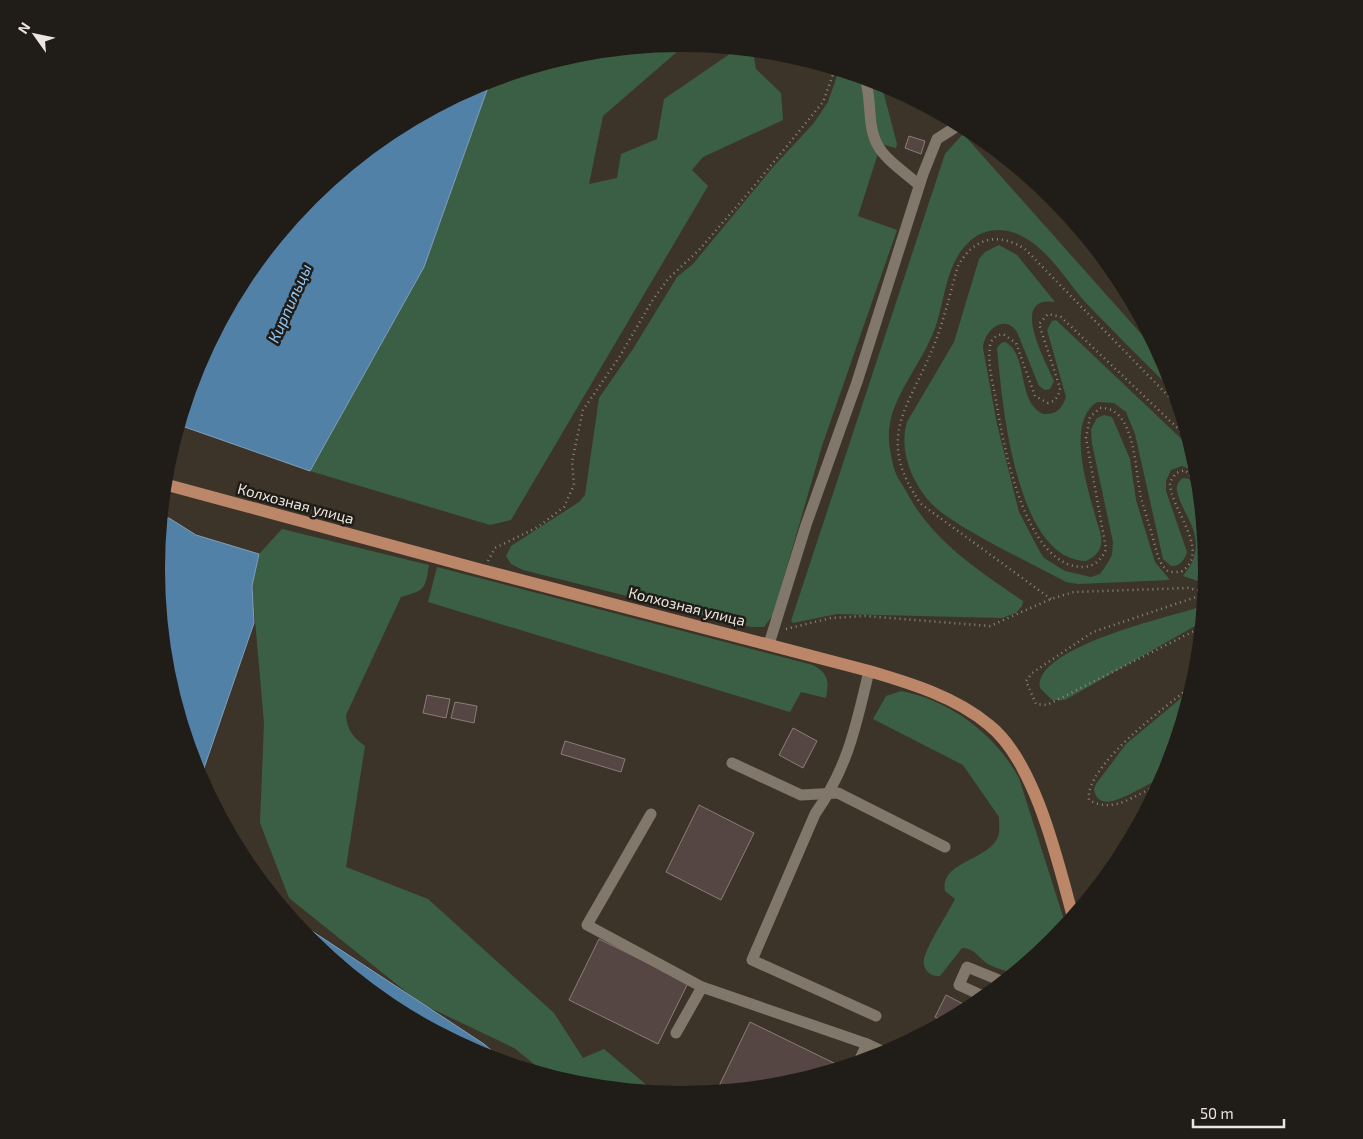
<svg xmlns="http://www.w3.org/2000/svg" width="1363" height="1139" font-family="'Exo 2',sans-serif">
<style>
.green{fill:#3a5f44}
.water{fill:#5281a8;stroke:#809fb8}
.building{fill:#554543;stroke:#8d7b79}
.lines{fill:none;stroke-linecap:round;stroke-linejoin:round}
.path{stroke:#8e887f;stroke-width:2.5;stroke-dasharray:1 4;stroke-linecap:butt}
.minor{stroke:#81776b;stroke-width:11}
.major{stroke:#bc8769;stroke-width:12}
.labels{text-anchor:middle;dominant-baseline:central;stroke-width:5;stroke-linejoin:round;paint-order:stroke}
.street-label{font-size:15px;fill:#ebe6df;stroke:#201c17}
.water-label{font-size:16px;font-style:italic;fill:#90c7f5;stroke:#201c17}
</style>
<rect width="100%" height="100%" fill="#3c3429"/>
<g class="green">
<path d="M686,44L603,116L589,184L617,178L621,154L657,139L664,99L737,49L753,51L756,69L781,93L783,120L703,157L692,170L708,186L511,520L490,525L310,471L424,267L487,90L495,79L579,54Z"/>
<path d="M839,70L881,83L897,144L896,148L881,144L858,216L897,230L822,446L773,615L764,627H751L523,570L511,564L506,556L511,546L579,502L585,495L599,398L633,349L677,277L693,264L774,166L813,124L828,102Z"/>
<path d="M962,135L965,136L1160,355L1167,369L1175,393C1146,364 1116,334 1087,304C1065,280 1047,245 1015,233C998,227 980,230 967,244C945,266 945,303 934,331C923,360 895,394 890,423C887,438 890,453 894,468C896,476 902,484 906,491C932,541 978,570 1023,601L1022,606L1016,613L1002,618L837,614L793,623L791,621L945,154Z"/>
<path d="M999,245L1017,255L1055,302C1008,295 1046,362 1054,381L1050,389L1045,390L1039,386L1017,332C1004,313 984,331 983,348L997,424L1019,512L1040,552L1044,558L1065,571L1091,577L1100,574L1107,564L1112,555L1113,542L1092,444L1091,429L1097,418L1104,415L1112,417L1130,459L1136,500L1155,562L1170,580L1078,584L1066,582C1026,560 982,541 945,515C917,496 897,455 907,422L954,342L979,259L985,252Z"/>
<path d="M1056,320L1191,448L1198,477L1192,470L1182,466L1171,470L1166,481V491L1187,552C1185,560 1179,567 1171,566L1163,559L1135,434L1126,412L1114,403L1097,402C1066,422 1087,486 1095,515C1097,524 1103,536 1101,545C1099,553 1093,558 1086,561C1015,560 1002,400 997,348L1001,343L1005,342C1029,354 1016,401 1043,414C1056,415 1062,409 1066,397L1047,330L1052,321Z"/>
<path d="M1183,478L1189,479L1200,492L1207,570L1206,584L1183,576C1187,570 1192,565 1194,557C1202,530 1182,514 1177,491C1176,485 1179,481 1183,478Z"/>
<path d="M282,529L429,565C425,590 425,590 401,597L346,715C347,730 353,737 365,746L346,867L428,899L554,1013L583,1058L604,1049L656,1093L579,1085L549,1076L514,1048L420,1003L289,898L260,823L264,723L252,586L259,554Z"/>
<path d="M437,567L813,665C829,674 829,681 826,698L801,692L790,712L428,602Z"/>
<path d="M1204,606L1202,622L1065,700H1052L1040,688C1033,647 1172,616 1204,606Z"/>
<path d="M1192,689L1163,779C1147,780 1099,822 1094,789L1096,784L1126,744Z"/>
<path d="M901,691C950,700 996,735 1019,778L1066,926L1053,941L1014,973C1006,971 998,969 990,965C979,960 976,948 962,948L940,976C930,977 922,969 924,959C928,943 947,915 955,899L945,891C939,862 989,860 998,837C1000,832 999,823 999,817L963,765L873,719L886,696Z"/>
</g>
<g class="water">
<path d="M495,79L487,90L424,267L310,471L179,425L196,368L245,277L310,198L390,132L481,84Z"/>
<path d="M169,518L196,535L259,554L252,586L254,623L203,771L214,804L196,770L166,672L156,569L161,520Z"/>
<path d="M289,916L484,1044L506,1063C428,1039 340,978 289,916Z"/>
</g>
<g class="building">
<path d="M909,136L925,141L921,154L905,148Z"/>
<path d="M427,695L450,699L446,718L423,713Z"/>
<path d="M455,702L477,706L474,723L451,718Z"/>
<path d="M793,728L817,741L803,768L779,755Z"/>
<path d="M565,741L625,759L621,772L561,754Z"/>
<path d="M699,805L754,833L721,900L666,872Z"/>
<path d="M599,939L688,983L658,1044L569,1000Z"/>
<path d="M946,995L971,1008L945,1022L935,1017Z"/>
<path d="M750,1022L838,1065L836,1069L784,1085L728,1091L719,1086Z"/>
</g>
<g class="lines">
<g class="path">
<path d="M1188,438L1061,317L1048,314L1039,324L1060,388C1059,396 1056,401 1048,403L1035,396L1016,343L1003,334C996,335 991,339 990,346C987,365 994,387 997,406C1004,448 1026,569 1084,567C1095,566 1102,559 1106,549L1086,438L1090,417L1100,408C1136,406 1135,473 1141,498C1145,512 1150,527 1154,542C1157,553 1159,565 1169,572H1181C1213,552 1169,508 1170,482L1176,473L1185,470L1199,484"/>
<path d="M488,561L495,548L538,527L564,507L574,485L572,462L583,410L620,356L652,301L668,279L699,250L750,191L823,102L835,69"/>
<path d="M1051,599L921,504C872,435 912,405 936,340C945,316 951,290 958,266C974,237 998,232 1025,249L1179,407"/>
<path d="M1202,627L1047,705L1036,704L1026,681L1032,673L1093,632L1205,594"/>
<path d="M786,629L831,618L865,616L990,626L1051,599L1074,592L1188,588L1205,592"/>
<path d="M1159,786C1135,793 1115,815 1089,800C1084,766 1168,705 1193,685"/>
</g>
<g class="minor">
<path d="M865,78C872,99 867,125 877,144C885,160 906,173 919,185"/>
<path d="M769,644L806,525L857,382L923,174L937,139L959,125"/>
<path d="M869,671C856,726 848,767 815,814L752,960L876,1016"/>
<path d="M732,763L801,795L838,793L945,847"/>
<path d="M651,814L587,925L702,987L867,1044L886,1053"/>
<path d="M985,997L959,985L967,967L1004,982"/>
<path d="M676,1033L702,987"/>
<path d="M858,1063L867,1044"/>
</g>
<path class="major" d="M164,484L482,570L869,671C910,683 956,697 989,725C1035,761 1058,862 1073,917"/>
</g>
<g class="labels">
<g class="street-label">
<text transform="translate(296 503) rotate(15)">Колхозная улица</text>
<text transform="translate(687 606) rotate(14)">Колхозная улица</text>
</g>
<g class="water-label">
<text transform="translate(289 303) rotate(-66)">Кирпильцы</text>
</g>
</g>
<path d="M0 0H1363V1139H0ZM681 52H682A516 516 0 0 1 1198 568V570A516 516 0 0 1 682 1086H681A516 516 0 0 1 165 570V568A516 516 0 0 1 681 52Z" fill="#201c17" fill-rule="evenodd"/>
<g transform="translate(35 35) rotate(303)" stroke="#201c17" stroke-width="4" paint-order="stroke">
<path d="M0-4L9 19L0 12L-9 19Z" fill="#ebe6df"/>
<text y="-8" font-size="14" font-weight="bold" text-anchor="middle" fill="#ebe6df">N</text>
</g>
<path d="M1193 1119v8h91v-8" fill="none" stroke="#ebe6df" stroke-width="2.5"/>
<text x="1200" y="1119" font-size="15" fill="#ebe6df" stroke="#201c17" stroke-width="4" paint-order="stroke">50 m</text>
</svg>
